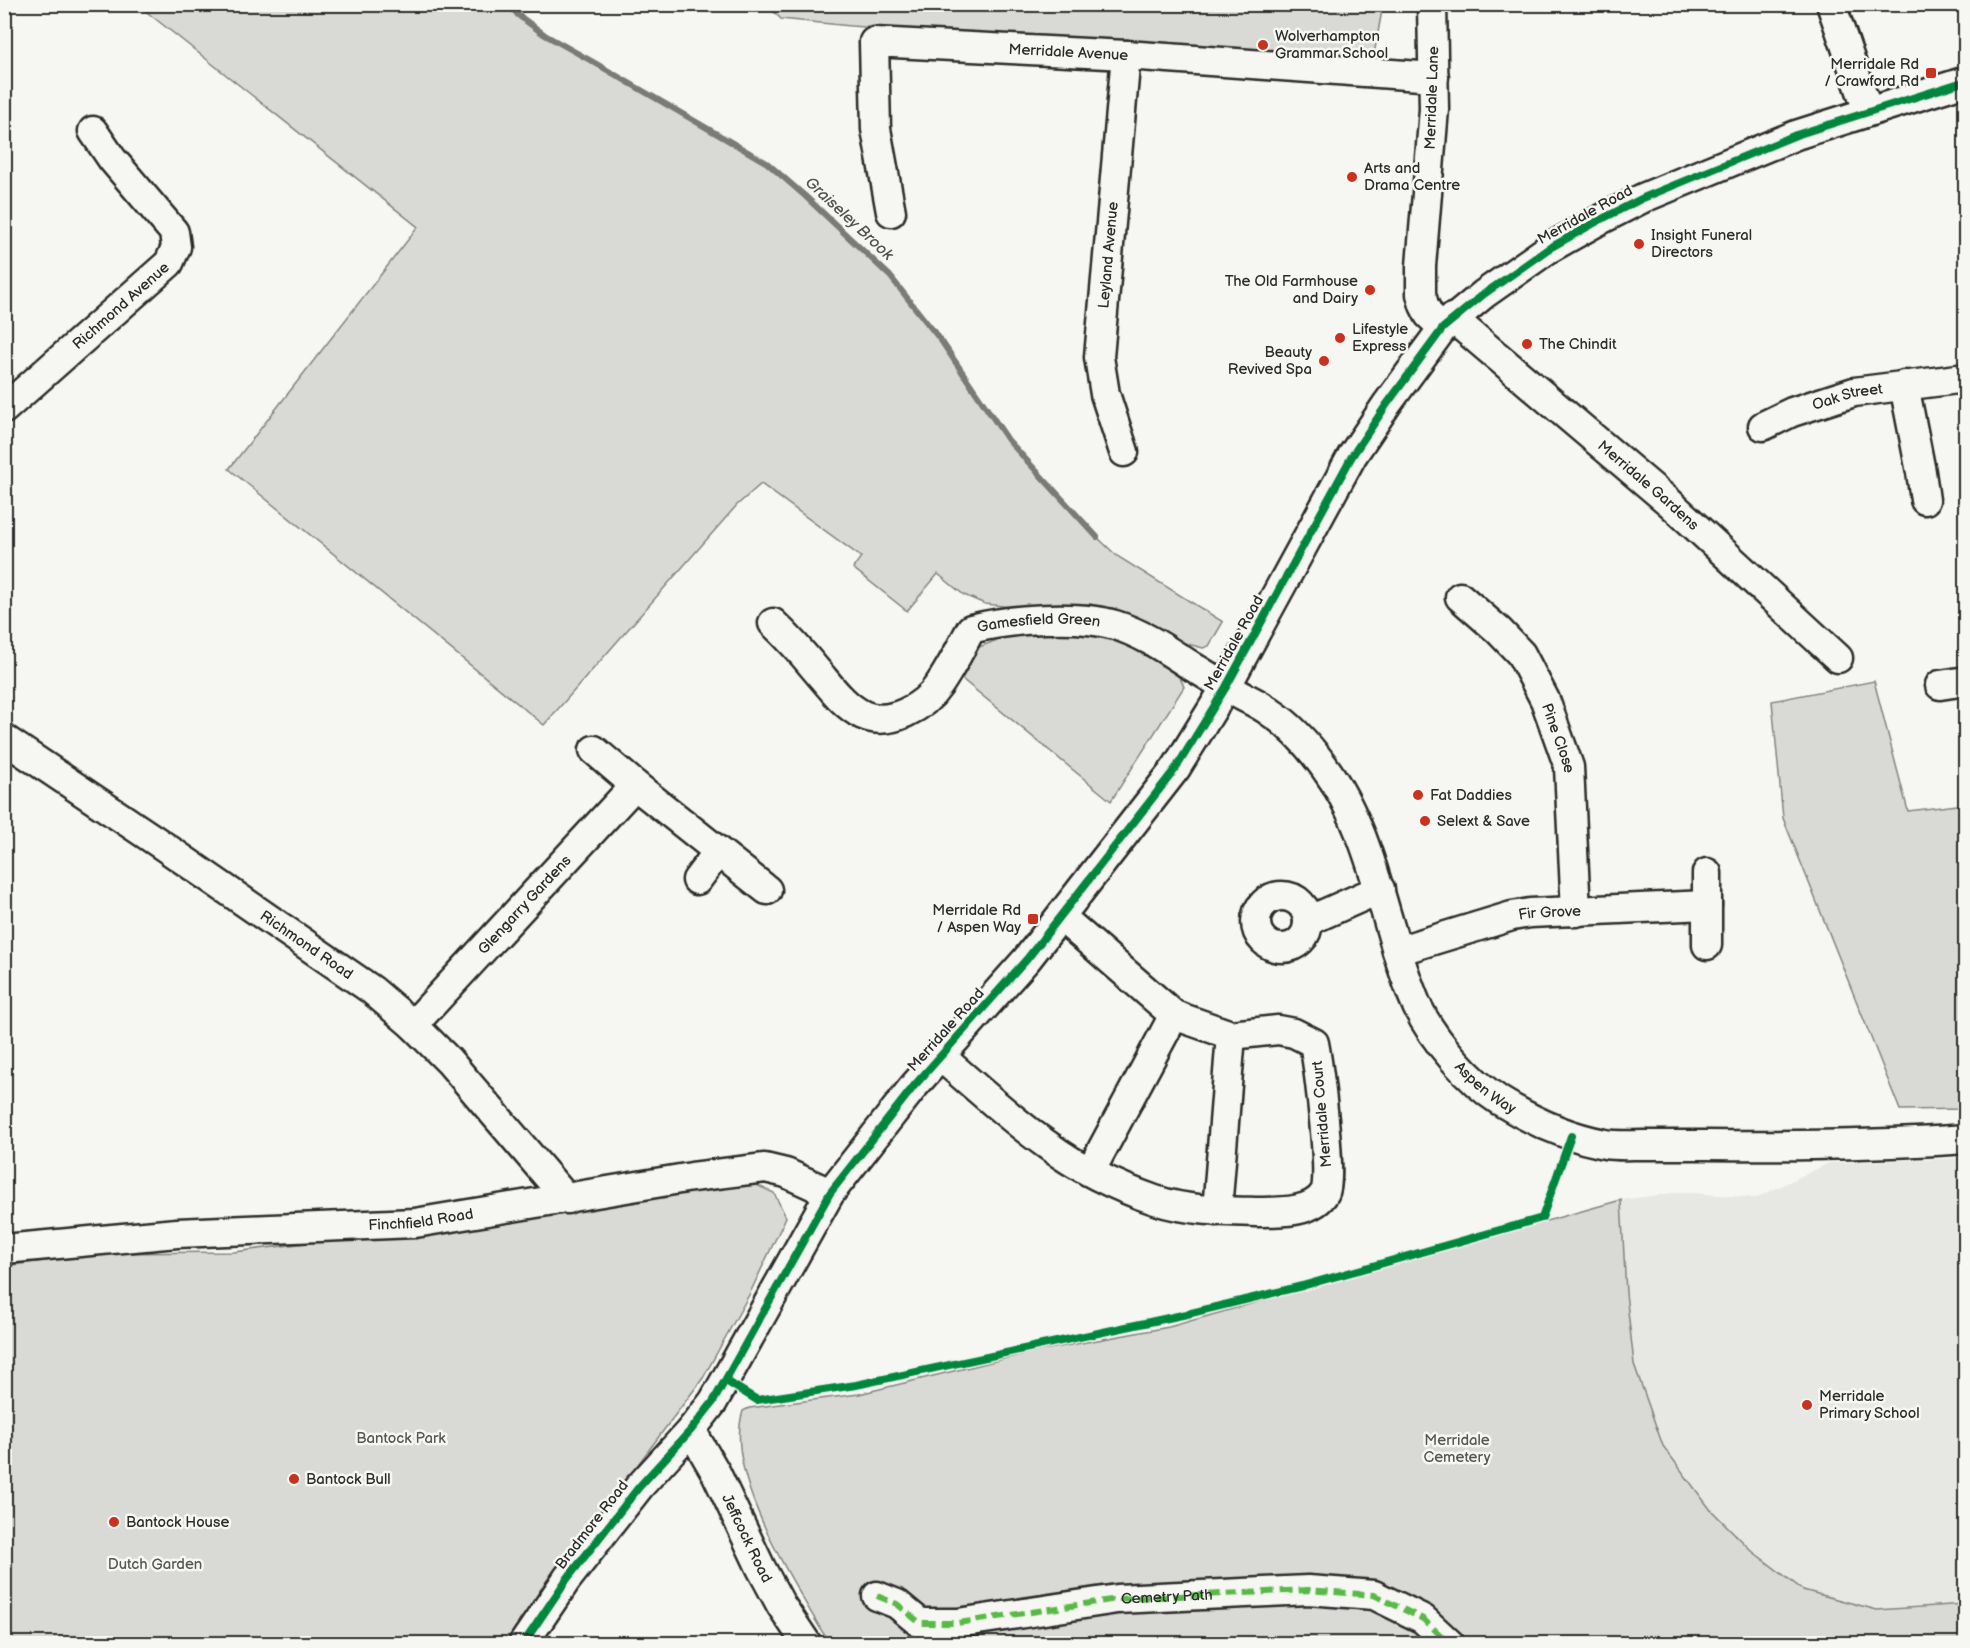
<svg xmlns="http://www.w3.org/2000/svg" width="1970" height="1648" font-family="'Balsamiq Sans',sans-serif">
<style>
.built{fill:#e7e7e3}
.green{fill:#d9d9d5;stroke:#828280;stroke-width:1.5}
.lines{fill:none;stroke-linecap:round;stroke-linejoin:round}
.stream{stroke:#7a7a78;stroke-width:6}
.minor-casing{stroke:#2b2b2b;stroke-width:33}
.minor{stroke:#f6f6f2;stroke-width:28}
.quiet{stroke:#58b947;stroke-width:6;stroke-dasharray:12 6;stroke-linecap:butt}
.cycleway-casing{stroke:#f6f6f2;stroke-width:11}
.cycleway{stroke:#00873e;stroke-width:8}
.poi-dot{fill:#c8321e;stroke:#f6f6f2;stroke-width:2}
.labels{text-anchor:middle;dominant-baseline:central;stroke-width:5;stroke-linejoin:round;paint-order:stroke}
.poi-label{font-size:15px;fill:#2b2b2b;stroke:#f6f6f2;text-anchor:start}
.street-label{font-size:15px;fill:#2b2b2b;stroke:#f6f6f2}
.park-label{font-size:15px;fill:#565656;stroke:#f6f6f2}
.water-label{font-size:16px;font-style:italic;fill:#525251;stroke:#f6f6f2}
</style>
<rect width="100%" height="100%" fill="#f6f6f2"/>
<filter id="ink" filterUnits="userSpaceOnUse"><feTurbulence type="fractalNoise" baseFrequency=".0167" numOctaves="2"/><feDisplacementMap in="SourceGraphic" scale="12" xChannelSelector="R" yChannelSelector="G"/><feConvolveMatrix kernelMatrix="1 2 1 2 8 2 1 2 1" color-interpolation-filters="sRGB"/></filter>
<g filter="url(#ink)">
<path class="built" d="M1965,1158V1643L1877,1610L1803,1590L1752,1551L1710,1509L1663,1446L1634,1364L1626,1293L1621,1200L1680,1192L1756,1198L1829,1163Z"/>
<g class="green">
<path d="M138,5H509L518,15L545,35L595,63L767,163L805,196L890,276L942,342L1008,440L1097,537L1117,556L1223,622L1209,646L1203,648L1184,643L1161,629L1126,613L1090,604L1011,607L985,604L964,595L938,574L907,611L853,568L861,557L761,484L737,505L544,725L229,469L418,227Z"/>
<path d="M767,5H1383L1375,49L1367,64L851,26L781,19Z"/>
<path d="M1079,633C1088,634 1098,633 1107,636C1131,643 1177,662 1184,687L1111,801L962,679L979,647L1010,635Z"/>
<path d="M1874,681L1908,811L1965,804V1109L1900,1110L1783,818L1772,701Z"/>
<path d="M750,1182L774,1193L786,1217L750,1293L703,1378L529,1609L506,1643H5L4,1266L110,1253L234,1252L402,1231Z"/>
<path d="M1621,1200L1626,1293L1634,1364L1663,1446L1710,1509L1752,1551L1803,1590L1877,1610L1965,1604V1643H832L823,1633C792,1579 723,1474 743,1411L749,1408L859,1394L1032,1352L1169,1327Z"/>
</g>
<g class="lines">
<path class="stream" d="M509,4L518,15L545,35L595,63L767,163L805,196L890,276L942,342L1008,440L1097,537"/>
<g class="minor-casing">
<g id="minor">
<path d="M1432,4L1434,109L1421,266V294L1424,305L1429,315L1443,328"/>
<path d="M1831,4L1868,111"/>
<path id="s1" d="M891,212L876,129L874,42L1126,55L1434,77"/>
<path id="s2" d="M1452,318L1669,502L1838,658"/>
<path d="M1904,385L1921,472L1925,500"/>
<path id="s3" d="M4,409L169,263L176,247L174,232L112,159L93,131"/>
<path id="s4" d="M1763,426L1792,412L1854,392L1966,378"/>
<path id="s5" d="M1124,452L1105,394L1099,357L1126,55"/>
<path id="s6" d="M1460,597L1499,631L1521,654L1545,700L1569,767L1576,912"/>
<path id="s7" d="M773,623C789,638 803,654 817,671C830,686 844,706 863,715C890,727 924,707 939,685C951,668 961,647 971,629C1009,619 1078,614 1115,625C1144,634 1168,651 1193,667C1208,676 1222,685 1237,693C1247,699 1260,704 1270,712C1290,725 1309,746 1323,765C1376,836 1383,928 1417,1006C1433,1040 1469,1081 1500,1101C1532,1121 1568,1137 1605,1144C1617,1146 1630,1145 1643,1145C1664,1145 1685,1145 1706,1145C1792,1146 1880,1145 1966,1139"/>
<path d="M1940,685L1966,681"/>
<path id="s8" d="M4,739L162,845L372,990L413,1025L449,1061L567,1199"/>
<path d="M594,750L635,785L767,890"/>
<path d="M1707,873V945"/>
<path d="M697,880L718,852"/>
<circle cx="1282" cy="922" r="26"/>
<path d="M1308,921L1380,889"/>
<path id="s9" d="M1397,951L1512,916L1530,913L1707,905"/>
<path id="s10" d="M413,1025L635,785"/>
<path d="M941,1057C975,1086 1009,1118 1046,1144C1078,1168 1117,1187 1155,1200C1188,1211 1224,1211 1259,1212C1279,1212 1314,1213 1325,1192C1333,1178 1318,1064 1314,1043L1294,1033L1278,1030L1231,1035L1174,1015L1061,917"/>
<path d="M1090,1172L1174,1015"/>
<path d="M1217,1211L1231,1035"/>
<path id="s11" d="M4,1249L177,1233L415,1223L692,1177L765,1168L786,1173L830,1193"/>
<path id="s12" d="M691,1430L716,1473L761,1568L781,1605L807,1644"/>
<path id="s13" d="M877,1596L897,1604L920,1623H958L1117,1599L1308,1590L1374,1595L1423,1619L1450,1644"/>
<path d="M523,1644L567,1579L639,1487L691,1430L713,1402L830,1193L914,1086L1027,959L1176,768L1226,687L1352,456L1387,404L1443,328L1484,294L1548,249L1596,222L1643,198L1796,135L1966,81"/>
</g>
</g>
<use href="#minor" class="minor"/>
<path class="quiet" d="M877,1596L897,1604L920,1623H958L1117,1599L1308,1590L1374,1595L1423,1619L1450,1644"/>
<g class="cycleway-casing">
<g id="cycleway">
<path d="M726,1381L757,1400L856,1385L1187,1314L1302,1286L1542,1218L1571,1136"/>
<path d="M523,1644L567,1579L639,1487L691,1430L713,1402L830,1193L914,1086L1027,959L1176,768L1226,687L1352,456L1387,404L1443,328L1484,294L1548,249L1596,222L1643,198L1796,135L1966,81"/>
</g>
</g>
<use href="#cycleway" class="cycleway"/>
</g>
</g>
<g class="poi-dot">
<circle cx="1263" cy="45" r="6"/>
<rect x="1925" y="67" width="12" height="12" rx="3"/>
<circle cx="1352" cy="177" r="6"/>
<circle cx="1639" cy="244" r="6"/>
<circle cx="1370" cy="290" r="6"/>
<circle cx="1340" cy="338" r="6"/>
<circle cx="1527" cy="344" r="6"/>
<circle cx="1324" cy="361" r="6"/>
<circle cx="1418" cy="795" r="6"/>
<circle cx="1425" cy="821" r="6"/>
<rect x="1027" y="913" width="12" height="12" rx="3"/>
<circle cx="1807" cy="1405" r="6"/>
<circle cx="294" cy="1479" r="6"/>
<circle cx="114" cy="1522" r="6"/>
</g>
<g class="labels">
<g class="poi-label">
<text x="1275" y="36">Wolverhampton<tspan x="1275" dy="17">Grammar School</tspan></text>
<text x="1919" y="64" text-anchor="end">Merridale Rd<tspan x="1919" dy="17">/ Crawford Rd</tspan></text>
<text x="1364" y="168">Arts and<tspan x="1364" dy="17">Drama Centre</tspan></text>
<text x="1651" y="235">Insight Funeral<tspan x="1651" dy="17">Directors</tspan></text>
<text x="1358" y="281" text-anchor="end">The Old Farmhouse<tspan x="1358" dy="17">and Dairy</tspan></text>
<text x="1352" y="329">Lifestyle<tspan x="1352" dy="17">Express</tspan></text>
<text x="1539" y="344">The Chindit</text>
<text x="1312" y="352" text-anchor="end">Beauty<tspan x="1312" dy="17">Revived Spa</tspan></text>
<text x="1430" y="795">Fat Daddies</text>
<text x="1437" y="821">Selext &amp; Save</text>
<text x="1021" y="910" text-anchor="end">Merridale Rd<tspan x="1021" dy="17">/ Aspen Way</tspan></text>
<text x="1819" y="1396">Merridale<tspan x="1819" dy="17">Primary School</tspan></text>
<text x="306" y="1479">Bantock Bull</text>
<text x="126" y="1522">Bantock House</text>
</g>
<g class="street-label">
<text stroke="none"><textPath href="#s1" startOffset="366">Merridale Avenue</textPath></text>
<text transform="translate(1432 98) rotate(-88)">Merridale Lane</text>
<text transform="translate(1585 215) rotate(-29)">Merridale Road</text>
<text stroke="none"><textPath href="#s5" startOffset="201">Leyland Avenue</textPath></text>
<text stroke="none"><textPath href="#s3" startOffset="156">Richmond Avenue</textPath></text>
<text stroke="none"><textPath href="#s4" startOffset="90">Oak Street</textPath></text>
<text stroke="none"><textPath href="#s2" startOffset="258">Merridale Gardens</textPath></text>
<text stroke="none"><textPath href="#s7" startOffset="350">Gamesfield Green</textPath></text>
<text transform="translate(1234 643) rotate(-61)">Merridale Road</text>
<text stroke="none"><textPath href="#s6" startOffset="176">Pine Close</textPath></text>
<text stroke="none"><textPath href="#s10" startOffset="164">Glengarry Gardens</textPath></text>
<text stroke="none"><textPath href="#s9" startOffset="158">Fir Grove</textPath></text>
<text stroke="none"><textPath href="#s8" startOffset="366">Richmond Road</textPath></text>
<text transform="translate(946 1030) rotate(-48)">Merridale Road</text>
<text stroke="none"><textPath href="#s7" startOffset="1048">Aspen Way</textPath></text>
<text transform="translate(1322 1114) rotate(-95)">Merridale Court</text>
<text stroke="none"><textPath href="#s11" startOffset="418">Finchfield Road</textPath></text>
<text transform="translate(592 1525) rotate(-52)">Bradmore Road</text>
<text stroke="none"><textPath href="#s12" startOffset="122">Jeffcock Road</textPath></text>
<text stroke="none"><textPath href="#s13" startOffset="300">Cemetry Path</textPath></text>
</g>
<g class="park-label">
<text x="401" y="1438">Bantock Park</text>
<text x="1457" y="1440">Merridale<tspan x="1457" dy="17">Cemetery</tspan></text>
<text x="155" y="1564">Dutch Garden</text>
</g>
<g class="water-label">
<text transform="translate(849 219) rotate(43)">Graiseley Brook</text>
</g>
</g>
<rect width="1970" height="1648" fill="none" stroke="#f6f6f2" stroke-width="24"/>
<rect x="12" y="12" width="1946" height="1624" fill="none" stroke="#2b2b2b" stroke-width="2" filter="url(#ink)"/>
</svg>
